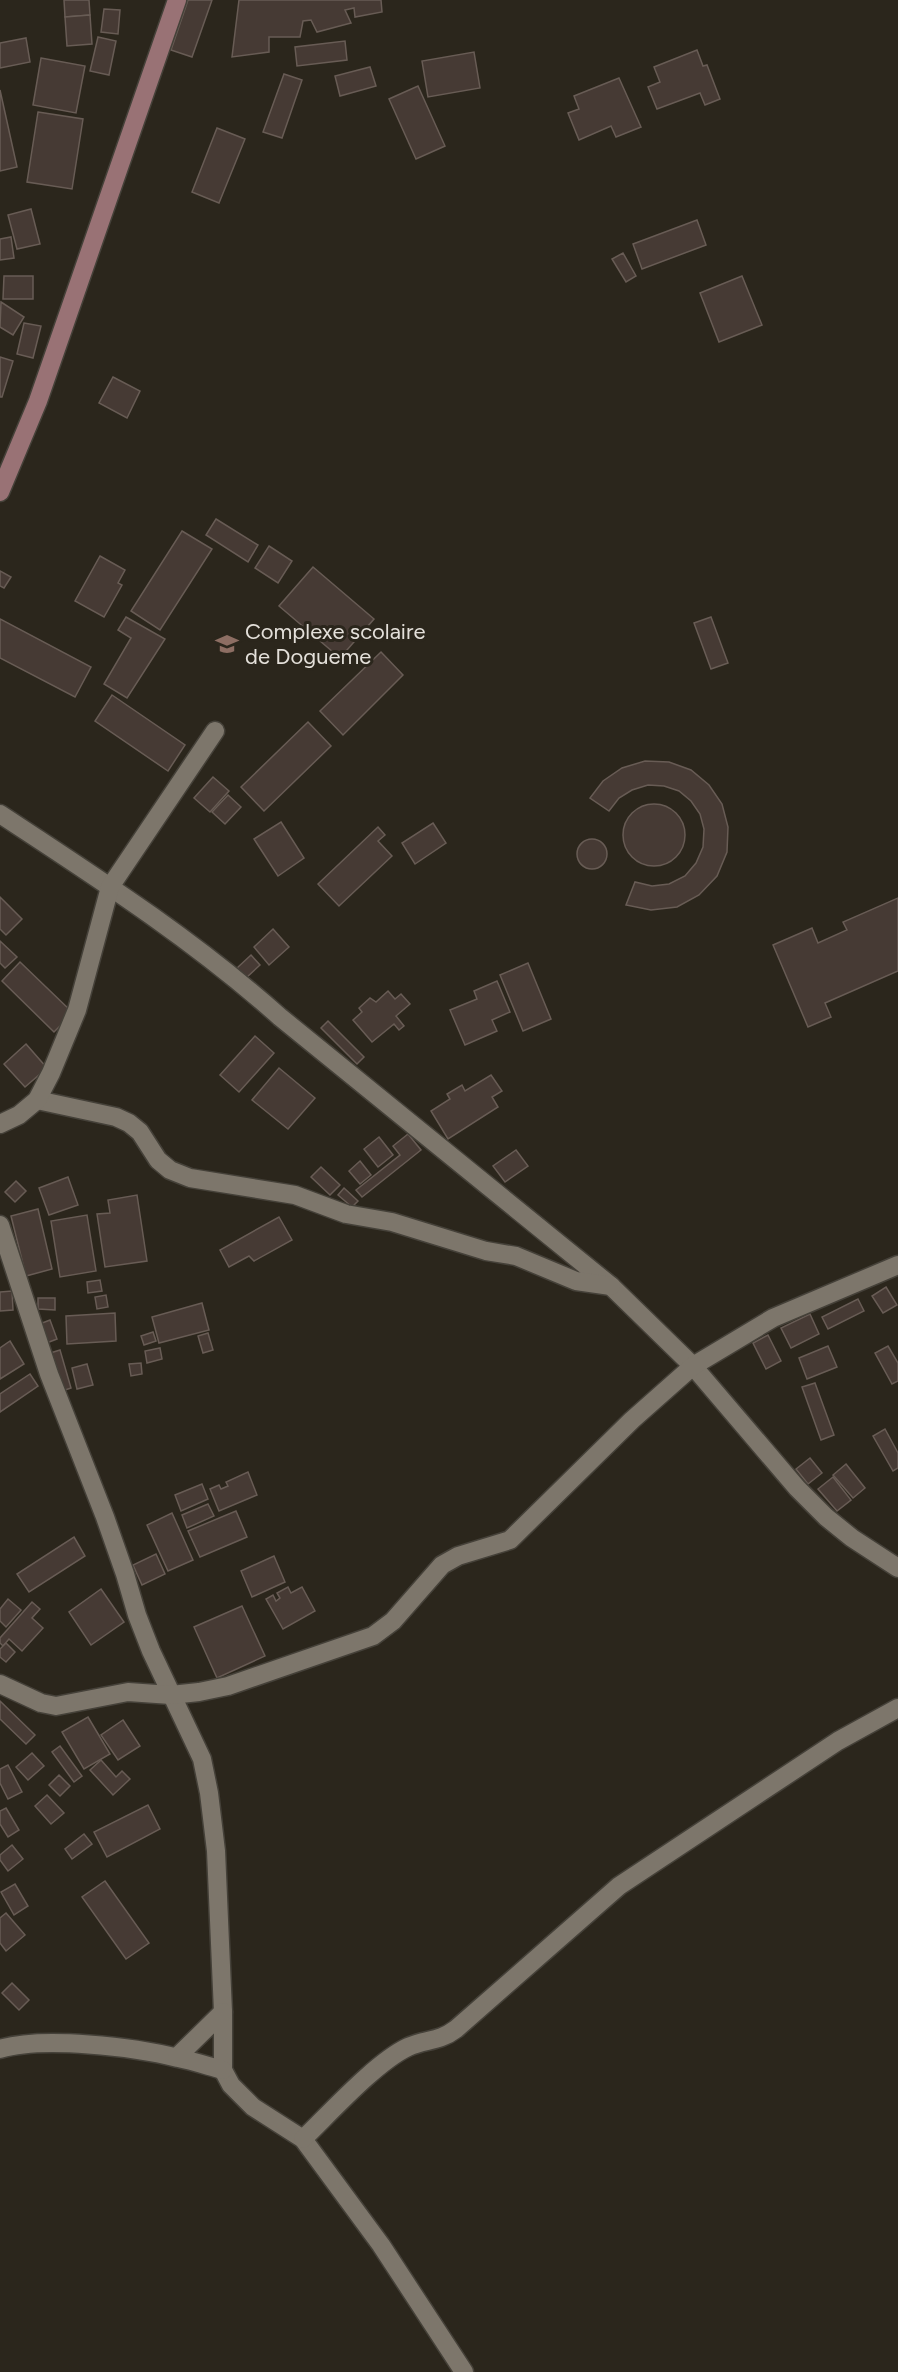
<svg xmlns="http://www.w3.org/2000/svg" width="898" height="2372" font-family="Figtree,sans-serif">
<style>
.building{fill:#463a34;stroke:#685c55;stroke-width:1.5}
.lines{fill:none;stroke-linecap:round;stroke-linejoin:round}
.street-casing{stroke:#454139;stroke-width:21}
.secondary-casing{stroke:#454139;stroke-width:21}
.street{stroke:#7d766b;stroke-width:18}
.secondary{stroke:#997275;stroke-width:18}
.labels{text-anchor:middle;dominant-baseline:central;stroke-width:6;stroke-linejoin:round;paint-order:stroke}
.poi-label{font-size:22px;fill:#e4e0da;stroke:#2b261c;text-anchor:start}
</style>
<rect width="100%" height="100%" fill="#2b261c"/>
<g class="building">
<path d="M64,0H89L90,15L65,17Z"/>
<path d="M188,0H212L192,57L171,50Z"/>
<path d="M239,0H381L382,12L355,17L354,8L345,10L351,23L317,32L311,20L303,21L300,37H269V52L232,57Z"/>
<path d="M104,9L120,10L118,34L101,32Z"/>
<path d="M90,15L92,44L67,46L65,17Z"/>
<path d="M98,37L116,41L109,75L90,71Z"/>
<path d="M26,38L30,62L0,68V43Z"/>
<path d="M345,41L347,60L297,66L295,47Z"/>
<path d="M697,50L703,66L707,65L720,99L705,105L700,93L657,109L648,87L660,82L654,67Z"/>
<path d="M474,52L480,88L428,97L422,61Z"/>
<path d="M41,58L85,66L76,113L33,105Z"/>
<path d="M370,67L376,86L340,96L335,76Z"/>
<path d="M284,74L302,80L282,138L263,132Z"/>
<path d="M619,78L641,127L616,137L611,126L579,140L568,113L579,109L574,96Z"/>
<path d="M418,86L445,146L416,159L389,99Z"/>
<path d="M0,90L17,167L0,171Z"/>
<path d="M38,112L83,119L72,189L27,182Z"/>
<path d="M217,128L245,139L219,203L192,192Z"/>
<path d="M31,209L40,244L17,249L8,215Z"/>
<path d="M697,220L706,245L642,269L633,244Z"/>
<path d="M11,237L14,258L0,260V239Z"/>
<path d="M623,253L636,276L626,282L612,259Z"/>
<path d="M4,276H33V299H3Z"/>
<path d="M742,276L762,325L719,342L700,293Z"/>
<path d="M1,302L24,317L13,335L0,327Z"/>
<path d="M24,323L41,326L33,358L17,354Z"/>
<path d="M0,357L13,361L2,397H0Z"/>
<path d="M113,377L140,391L127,418L99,403Z"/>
<path d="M216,519L258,545L248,562L206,535Z"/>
<path d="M182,531L212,549L160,630L131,611Z"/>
<path d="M269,546L292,561L278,583L255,568Z"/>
<path d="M100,556L125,570L118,583L122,585L104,617L75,601Z"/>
<path d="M313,567L374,619L340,658L279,606Z"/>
<path d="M0,571L11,577L4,588L0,586Z"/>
<path d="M126,617L165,639L127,698L104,684L131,638L118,630Z"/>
<path d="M711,617L728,663L711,669L694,623Z"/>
<path d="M0,619L91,667L75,697L0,658Z"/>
<path d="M381,652L403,675L343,735L320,711Z"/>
<path d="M112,695L185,745L168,771L95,721Z"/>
<path d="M308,722L331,746L264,811L241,787Z"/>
<path d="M645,761L669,762L691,770L709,785L722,804L728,827L727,852L717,876L699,895L677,907L651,910L626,905L635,882L652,886L669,884L685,876L696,863L703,847L704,829L700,814L691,801L679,791L664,786L648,785L632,790L619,798L609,811L590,798L603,781L622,768Z"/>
<path d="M213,777L229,791L210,812L194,798Z"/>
<path d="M228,795L241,807L225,824L212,812Z"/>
<circle cx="654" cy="835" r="31"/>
<path d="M281,822L304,858L278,876L254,839Z"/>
<path d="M433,823L446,843L415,864L402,843Z"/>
<path d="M378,827L385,835L378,841L392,856L339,906L318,884Z"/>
<circle cx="592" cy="854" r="15"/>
<path d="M0,897L22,919L6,935L0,929Z"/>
<path d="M898,898V971L825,1003L831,1017L808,1027L773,945L812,928L818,943L847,930L843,922Z"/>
<path d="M273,929L289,947L269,965L254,947Z"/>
<path d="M0,941L17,957L5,968L0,963Z"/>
<path d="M251,955L260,965L246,978L237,968Z"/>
<path d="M20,962L73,1013L54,1032L2,981Z"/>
<path d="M528,963L551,1019L523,1031L500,975Z"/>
<path d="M497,981L510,1012L492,1020L497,1031L465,1045L450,1010L477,999L474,991Z"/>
<path d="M388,991L395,999L401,994L410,1004L396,1016L404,1026L399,1030L394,1024L372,1042L353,1020L362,1012L359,1008L370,998L376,1002Z"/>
<path d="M328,1021L364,1057L357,1064L321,1028Z"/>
<path d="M255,1036L274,1053L239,1092L220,1075Z"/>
<path d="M26,1044L47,1068L25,1087L4,1064Z"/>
<path d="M279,1068L315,1098L288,1129L252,1100Z"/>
<path d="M491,1075L502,1091L492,1097L498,1107L448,1139L431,1111L450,1099L447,1094L462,1085L465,1091Z"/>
<path d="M408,1134L421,1150L362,1197L356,1190L400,1155L393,1146Z"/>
<path d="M379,1137L393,1155L378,1167L364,1149Z"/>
<path d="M516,1150L528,1166L505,1182L493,1166Z"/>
<path d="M360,1161L371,1175L360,1184L349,1171Z"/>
<path d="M321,1167L340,1185L330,1195L311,1177Z"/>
<path d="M68,1177L78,1205L49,1215L39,1188Z"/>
<path d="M16,1181L26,1191L15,1202L5,1192Z"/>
<path d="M344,1188L358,1201L352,1207L338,1195Z"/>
<path d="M137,1195L147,1261L105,1267L97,1214L110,1213L108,1200Z"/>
<path d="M38,1209L52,1269L26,1276L11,1216Z"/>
<path d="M87,1215L96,1271L60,1277L51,1221Z"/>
<path d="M279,1217L292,1240L254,1261L249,1256L229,1267L220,1250Z"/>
<path d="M100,1280L102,1291L88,1293L87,1282Z"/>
<path d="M886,1287L897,1305L883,1313L872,1296Z"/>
<path d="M12,1291L13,1310L0,1311V1292Z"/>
<path d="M106,1295L108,1307L97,1309L95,1297Z"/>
<path d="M38,1298H55V1310L38,1309Z"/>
<path d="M858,1299L864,1311L828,1329L822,1317Z"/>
<path d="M202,1303L209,1330L159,1343L152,1317Z"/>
<path d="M115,1313L116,1341L67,1344L66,1316Z"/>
<path d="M810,1314L819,1334L791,1348L781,1328Z"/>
<path d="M50,1320L57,1339L44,1344L37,1325Z"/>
<path d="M153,1332L156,1341L144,1345L141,1336Z"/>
<path d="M208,1333L213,1350L203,1353L198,1336Z"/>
<path d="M768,1335L781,1361L766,1369L753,1343Z"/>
<path d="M10,1341L24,1364L0,1379V1348Z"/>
<path d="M828,1346L837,1367L807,1379L799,1358Z"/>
<path d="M888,1346L898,1363V1381L892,1384L875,1353Z"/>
<path d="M160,1348L162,1359L147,1363L145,1351Z"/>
<path d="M60,1350L71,1388L59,1392L47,1354Z"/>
<path d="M141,1363L142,1374L131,1376L129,1364Z"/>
<path d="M87,1364L93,1385L77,1389L72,1368Z"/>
<path d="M30,1374L38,1386L0,1412V1394Z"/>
<path d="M815,1383L834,1435L821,1440L802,1387Z"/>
<path d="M885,1429L898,1453V1468L893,1471L873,1436Z"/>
<path d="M810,1458L822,1473L808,1484L796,1469Z"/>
<path d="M846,1464L865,1488L853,1498L833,1475Z"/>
<path d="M248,1472L257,1495L219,1511L210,1489L219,1485L221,1489L228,1486L226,1482Z"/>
<path d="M833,1477L851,1500L837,1511L818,1489Z"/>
<path d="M202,1484L208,1499L181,1511L175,1495Z"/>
<path d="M208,1504L214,1516L187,1528L182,1515Z"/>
<path d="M236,1511L247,1537L200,1557L188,1531Z"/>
<path d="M172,1513L193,1560L168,1571L147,1525Z"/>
<path d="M74,1537L85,1556L29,1592L17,1574Z"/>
<path d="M156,1554L165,1574L142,1585L133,1565Z"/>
<path d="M274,1556L285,1582L252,1597L241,1571Z"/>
<path d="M288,1587L291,1593L302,1587L315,1611L283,1629L266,1599L273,1595L276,1601L280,1598L277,1593Z"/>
<path d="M101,1589L124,1622L91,1645L69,1612Z"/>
<path d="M8,1599L21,1610L6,1627L0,1621V1609Z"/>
<path d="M32,1602L40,1609L32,1618L43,1628L22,1651L9,1639L3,1646L0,1643V1638Z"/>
<path d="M242,1606L265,1656L217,1678L194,1627Z"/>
<path d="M6,1643L15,1652L6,1662L0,1657V1649Z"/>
<path d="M0,1701L35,1735L26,1744L0,1719Z"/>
<path d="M88,1717L110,1754L84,1769L62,1732Z"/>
<path d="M123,1720L140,1746L118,1760L101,1735Z"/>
<path d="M60,1746L82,1776L74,1782L52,1752Z"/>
<path d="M32,1753L44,1766L28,1780L16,1767Z"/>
<path d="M101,1760L116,1777L122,1771L130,1779L113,1795L90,1770Z"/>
<path d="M8,1765L22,1792L8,1799L0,1783V1769Z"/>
<path d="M59,1775L70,1786L60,1796L49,1785Z"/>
<path d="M47,1795L64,1813L51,1824L35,1806Z"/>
<path d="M148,1805L160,1829L107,1857L94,1832Z"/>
<path d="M6,1808L19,1830L8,1837L0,1824V1811Z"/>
<path d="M84,1834L92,1844L72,1859L65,1849Z"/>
<path d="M12,1845L23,1859L8,1871L0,1860V1855Z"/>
<path d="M105,1881L149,1943L126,1959L82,1897Z"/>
<path d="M15,1884L28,1906L14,1915L1,1892Z"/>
<path d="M6,1913L25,1935L6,1951L0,1943V1918Z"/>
<path d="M12,1983L29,2000L19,2010L2,1993Z"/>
</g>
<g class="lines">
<g class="street-casing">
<g id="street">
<path d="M0,814C96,877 194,940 280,1017L611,1286L693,1366L797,1488L826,1517L852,1538L898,1568"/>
<path d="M37,1100L116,1117L129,1123L140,1132L158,1160L170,1170L190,1178L295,1195L346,1214L392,1222L486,1251L516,1256L576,1281L611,1286"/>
<path d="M0,1124L19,1115L37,1100L51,1073L77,1010L110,887L215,731"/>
<path d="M0,1225L49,1374L105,1517L125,1574L137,1615L151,1651L202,1759L209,1793L216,1851L223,2012V2070L231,2085L253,2107L303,2139L381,2245L464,2372"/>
<path d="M0,1684L41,1703L56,1706L128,1692L171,1695L199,1692L228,1686L373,1636L393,1621L442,1565L458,1556L510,1540L632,1420L693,1366L773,1318L898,1265"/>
<path d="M0,2049C42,2036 135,2047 178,2058C193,2061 208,2066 223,2070"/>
<path d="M177,2057L223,2012"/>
<path d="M303,2139C330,2113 376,2062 408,2047C425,2039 439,2042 456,2029L619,1886L838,1741L898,1708"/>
</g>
</g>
<g class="secondary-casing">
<path id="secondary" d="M0,492L38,401L177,0"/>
</g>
<use href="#street" class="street"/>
<use href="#secondary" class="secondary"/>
</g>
<defs>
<g id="school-bare" transform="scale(1.8)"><path d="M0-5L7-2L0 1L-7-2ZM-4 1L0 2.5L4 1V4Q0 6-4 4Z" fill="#8d6e63" stroke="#2b261c" stroke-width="2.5" paint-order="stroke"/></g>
</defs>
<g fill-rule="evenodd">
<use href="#school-bare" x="227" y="644"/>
</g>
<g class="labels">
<g class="poi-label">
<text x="245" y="631">Complexe scolaire<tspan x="245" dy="25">de Dogueme</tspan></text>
</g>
</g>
</svg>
